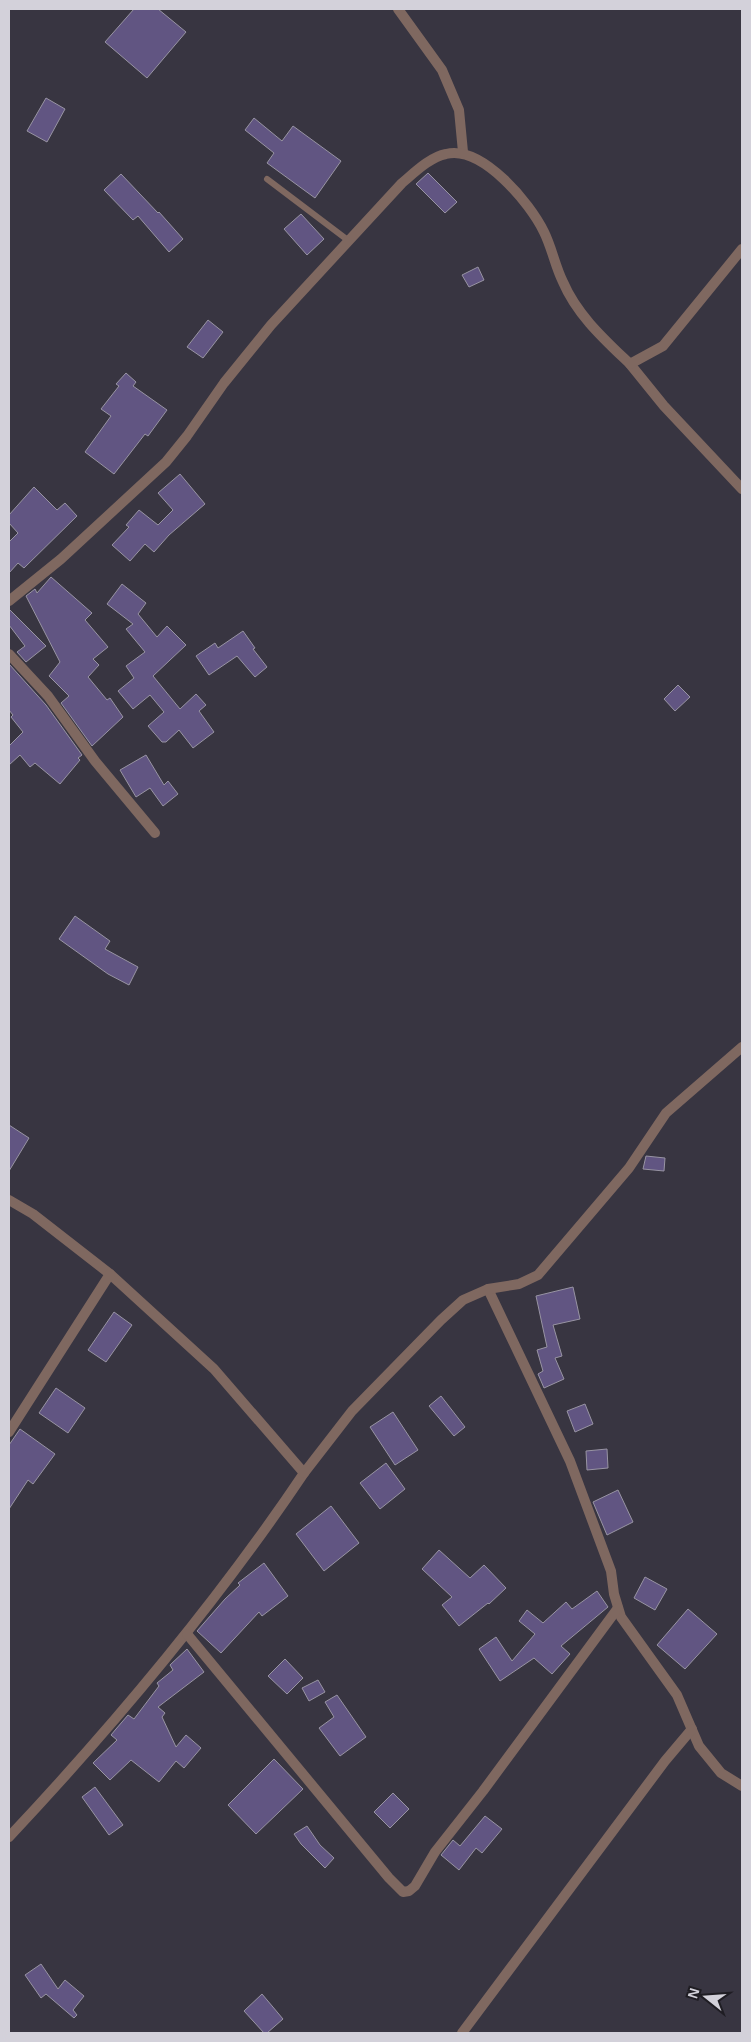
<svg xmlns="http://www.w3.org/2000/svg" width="751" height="2042" font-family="Helvetica,sans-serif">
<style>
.building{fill:#615582;stroke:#9894a3}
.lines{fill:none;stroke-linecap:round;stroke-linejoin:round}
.service{stroke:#7f6860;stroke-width:6}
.minor{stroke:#7f6860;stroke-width:10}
.tertiary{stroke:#7f6860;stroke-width:10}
</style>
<rect width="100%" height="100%" fill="#383541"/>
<g class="building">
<path d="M134,9H158L186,32L147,78L105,42Z"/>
<path d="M46,98L65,109L47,142L27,131Z"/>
<path d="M254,118L282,141L293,126L341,161L315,198L267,163L274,153L245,130Z"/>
<path d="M428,173L457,202L445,213L416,184Z"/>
<path d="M121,174L158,213L159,212L183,239L169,252L138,216L133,220L104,190Z"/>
<path d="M301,214L324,239L307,255L284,229Z"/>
<path d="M478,267L484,280L469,287L462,275Z"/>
<path d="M208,320L223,332L203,358L187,347Z"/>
<path d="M126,373L136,382L133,386L167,410L148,436L145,434L114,474L85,452L111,416L101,409L119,386L116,384Z"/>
<path d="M180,474L205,504L169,535L154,552L145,544L130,561L112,545L129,527L126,525L139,510L158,525L173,510L158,493Z"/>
<path d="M34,487L57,510L65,503L77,516L24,568L18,563L9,573V542L18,533L9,523V515Z"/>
<path d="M51,577L92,613L85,620L108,647L93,659L99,665L88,677L107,700L110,698L123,717L92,746L61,703L69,696L49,676L60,662L26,596L35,589L37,593Z"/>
<path d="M122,584L146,603L138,614L157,637L167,626L186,645L153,676L180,709L196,694L206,705L199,711L214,732L193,748L179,730L166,742H162L148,726L164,712L150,695L133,709L118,691L134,678L126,666L145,652L126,629L133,624L107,604Z"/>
<path d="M9,609L46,646L26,662L17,652L25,646L9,625Z"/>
<path d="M243,631L255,648L253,649L267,667L255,677L237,656L209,675L196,656L215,643L218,648Z"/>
<path d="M9,664L46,705L82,755L78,758L80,760L60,784L35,763L30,767L20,755L9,765V746L23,732L11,717L13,715L9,710Z"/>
<path d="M678,685L690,697L675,711L664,699Z"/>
<path d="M146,755L164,785L168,781L178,794L163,806L150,788L136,797L120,770Z"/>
<path d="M75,916L110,941L105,949L138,967L129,985L108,974L59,939Z"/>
<path d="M9,1125L29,1138L9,1171Z"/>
<path d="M646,1156L665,1158L664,1171L643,1169Z"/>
<path d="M573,1287L580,1319L553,1325L562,1356L555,1358L564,1379L544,1388L538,1374L543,1371L537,1350L547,1347L536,1296Z"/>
<path d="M114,1312L132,1325L106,1362L88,1350Z"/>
<path d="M56,1388L85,1408L68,1433L39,1413Z"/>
<path d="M441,1396L465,1427L454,1436L429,1406Z"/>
<path d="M585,1404L593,1424L575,1432L567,1411Z"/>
<path d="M393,1412L418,1450L395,1465L370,1427Z"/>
<path d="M20,1429L55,1454L33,1484L28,1480L9,1509V1445Z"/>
<path d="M607,1449L608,1468L587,1470L586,1451Z"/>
<path d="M386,1463L405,1489L380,1509L360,1483Z"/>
<path d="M618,1490L633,1522L607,1535L593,1502Z"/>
<path d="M331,1506L359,1543L324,1571L296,1534Z"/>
<path d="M439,1550L470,1578L484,1565L506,1588L489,1604L488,1603L459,1626L442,1605L452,1597L422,1569Z"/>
<path d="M264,1563L288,1596L262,1616L259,1612L221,1653L197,1631L225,1599L240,1585L238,1583Z"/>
<path d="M645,1577L667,1589L655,1610L634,1598Z"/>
<path d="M597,1591L608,1607L561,1646L570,1654L552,1674L534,1658L500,1681L479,1649L496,1637L512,1661L535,1634L519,1621L527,1610L543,1623L566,1602L572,1609Z"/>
<path d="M688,1609L717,1634L685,1669L657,1645Z"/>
<path d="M187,1649L204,1672L158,1707L165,1713L162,1717L176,1747L186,1735L201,1748L184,1768L176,1761L159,1782L131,1760L110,1780L93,1763L117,1740L111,1735L116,1729L128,1715L134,1719L159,1686L157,1683L173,1670L170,1665Z"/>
<path d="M285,1659L303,1678L287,1694L268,1676Z"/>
<path d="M318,1680L325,1692L309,1701L302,1688Z"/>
<path d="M337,1695L366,1737L340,1756L319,1728L334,1717L325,1702Z"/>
<path d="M274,1759L303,1789L256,1834L228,1805Z"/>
<path d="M95,1787L123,1825L109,1835L82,1797Z"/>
<path d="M393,1793L409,1809L390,1828L374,1812Z"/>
<path d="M485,1816L502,1829L482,1853L476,1848L459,1870L441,1855L453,1840L460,1846Z"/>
<path d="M307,1826L320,1845L334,1858L325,1868L301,1844L294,1834Z"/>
<path d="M41,1964L58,1989L65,1980L84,1996L73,2010L77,2015L74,2018L46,1994L41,1998L25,1975Z"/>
<path d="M262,1994L283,2019L267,2033H264L244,2011Z"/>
</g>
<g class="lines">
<path class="service" d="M267,179L349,241"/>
<g class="minor">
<path d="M398,9L442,70L459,110L463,152"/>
<path d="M630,364L664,406L742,489"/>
<path d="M9,654L48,696L95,761L155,833"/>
<path d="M9,1200L33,1214L110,1274L214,1369L304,1473C216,1604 117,1722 9,1837"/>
<path d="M488,1289L570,1461L611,1571L614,1594L621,1617L677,1695L699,1746L721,1773L742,1786"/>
<path d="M9,1432L110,1274"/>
<path d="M304,1473L352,1411L441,1320L463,1300L488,1289L519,1284L538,1275L629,1168L666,1113L742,1047"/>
<path d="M187,1634L389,1878L403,1892L409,1891L415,1886L435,1852L483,1791L618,1608"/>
<path d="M462,2033L665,1761L692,1729"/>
</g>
<path class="tertiary" d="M9,601L61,559L166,462L187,436L224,383L271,325L402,183C414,173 430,157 446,154C482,145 530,203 544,232C552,248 555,266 563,282C577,315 605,340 630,364L663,346L742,249"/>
</g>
<rect width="751" height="2042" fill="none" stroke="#d3d1da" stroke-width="20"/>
<g transform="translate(706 1997) rotate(287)" stroke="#1f1d23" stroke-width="4" paint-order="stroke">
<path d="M0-4L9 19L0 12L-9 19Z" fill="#d3d1da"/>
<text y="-8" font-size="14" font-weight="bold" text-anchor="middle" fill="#d3d1da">N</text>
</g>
</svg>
